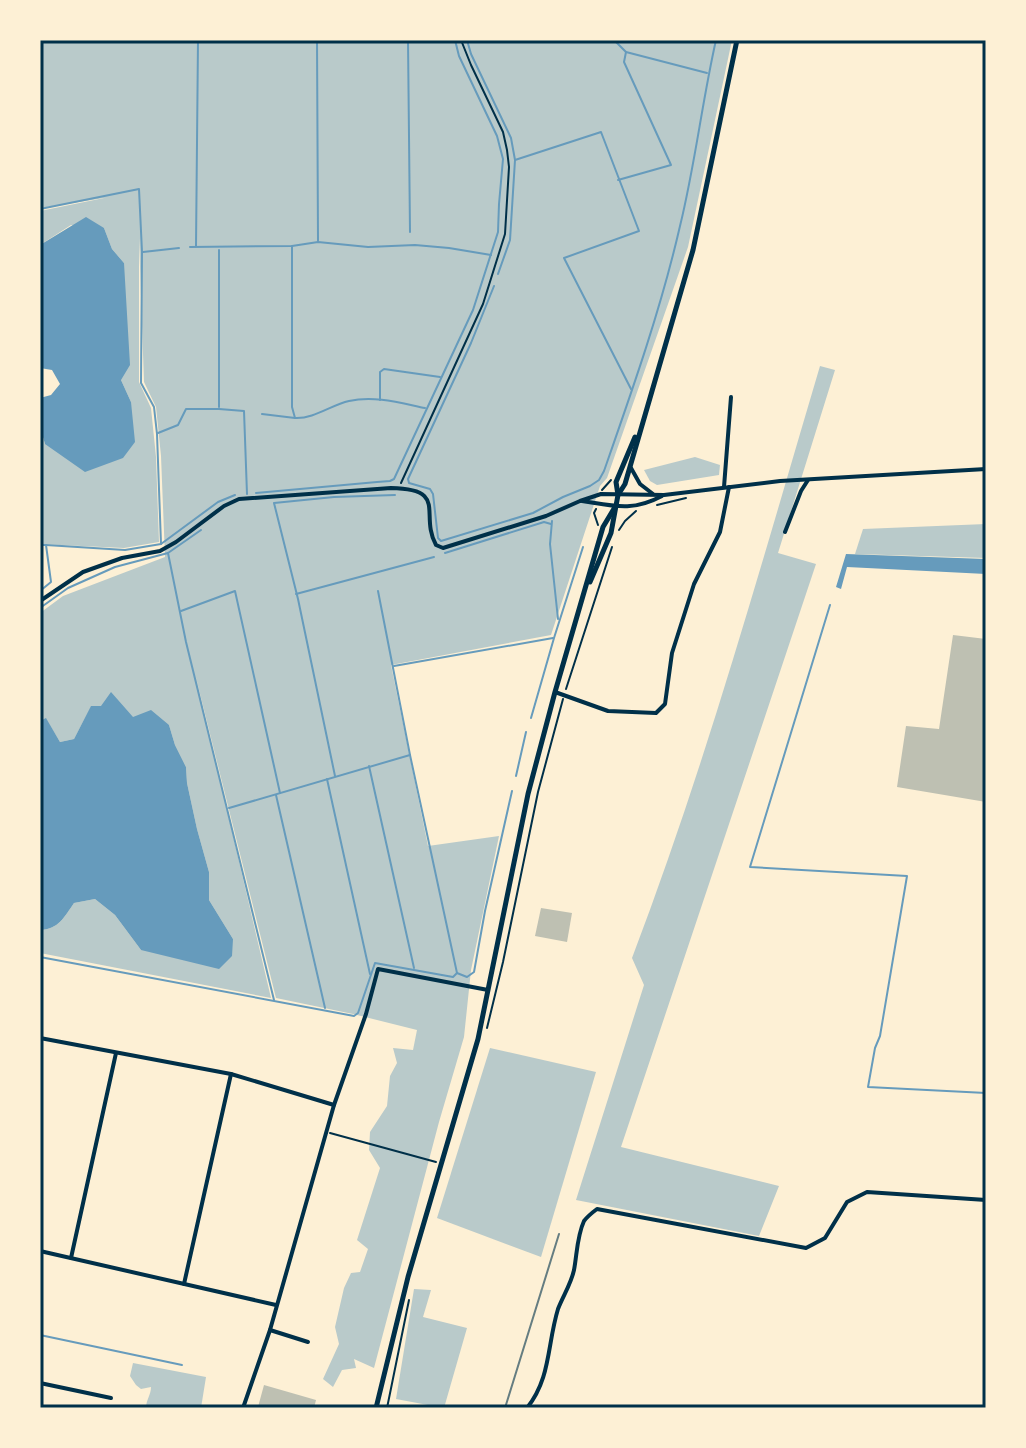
<svg xmlns="http://www.w3.org/2000/svg" width="1026" height="1448" font-family="Commissioner,sans-serif">
<style>
.green{fill:#b9caca}
.water{fill:#669bbc}
.lines{fill:none;stroke-linecap:round;stroke-linejoin:round}
.stream{stroke:#669bbc;stroke-width:2}
.building{fill:#bec0b2}
.path{stroke:#003049;stroke-width:2}
.minor{stroke:#003049;stroke-width:4}
.tertiary{stroke:#003049;stroke-width:5}
.rail{stroke:#657d81;stroke-width:2}
.neatline{fill:none;stroke:#003049;stroke-width:3}
</style>
<rect width="100%" height="100%" fill="#fdf0d5"/>
<g class="green">
<path d="M40,40H732L688,247L607,478L600,486L551,635L391,665L428,846L499,836L471,970L464,1037L439,1122L374,1368L354,1359L356,1368L342,1370L333,1387L323,1379L339,1344L335,1327L344,1288L351,1273L360,1272L368,1249L357,1240L380,1168L369,1150L370,1132L387,1106L390,1076L397,1063L393,1048L413,1050L417,1030L353,1014L276,998L195,674L271,998L40,953V930C58,930 65,916 74,903L95,899L115,915L141,950L233,939L209,900V872L197,829L187,783L186,767L175,745L169,725L134,718L101,706L91,707L74,739L60,742L46,719L40,721V613L63,596L165,557L161,456L156,407L144,382L139,238V382L151,408L156,457L159,542L124,548L40,544V428L45,444L131,402L121,380L124,263L112,249L104,228L71,225L40,245V211L104,198L40,208Z"/>
<path d="M820,366L835,370L778,553L816,564L621,1147L779,1186L759,1236L576,1200L644,985L632,958C706,764 761,565 820,366Z"/>
<path d="M695,457L720,465L719,475L657,485L650,481L644,470Z"/>
<path d="M986,524V558L855,554L863,529Z"/>
<path d="M490,1048L596,1072L541,1257L437,1218Z"/>
<path d="M414,1289L431,1290L423,1317L467,1328L444,1408L396,1399Z"/>
<path d="M133,1363L206,1377L201,1408H146C146,1400 151,1395 151,1387L141,1389L136,1385L130,1376Z"/>
</g>
<g class="water">
<path d="M86,217L104,228L112,249L124,263L130,365L121,380L131,402L135,442L123,458L85,472L45,444L40,427V398L51,395L60,384L52,370L40,368V245Z"/>
<path d="M846,554L986,559V574L847,567L841,589L836,587Z"/>
<path d="M111,692L133,717L151,710L169,725L175,745L186,767L187,783L197,829L209,872V900L233,939L232,956L219,969L141,950L115,915L95,899L74,903C65,916 58,930 40,930V721L46,718L60,742L74,739L91,706H101Z"/>
</g>
<g class="lines">
<g class="stream">
<path d="M317,40L318,241"/>
<path d="M408,40L410,232"/>
<path d="M467,40L471,54L511,138L515,160L510,240L498,274"/>
<path d="M614,40L626,52L707,73"/>
<path d="M515,160L601,132L639,231L564,258L631,389"/>
<path d="M618,180L671,165L624,62L626,52"/>
<path d="M40,209L139,189L142,252L141,383L154,407L157,434L161,544"/>
<path d="M196,246L198,40"/>
<path d="M292,246V407L295,418C314,419 331,405 349,401C374,395 401,403 425,408"/>
<path d="M190,247L292,246L318,242L368,247L415,245L449,248L491,255"/>
<path d="M219,250V407"/>
<path d="M143,252L179,248"/>
<path d="M494,286L471,343L408,479L409,483L430,489L433,494L438,538L441,541L533,513L563,497L590,486L599,480L604,471C632,391 661,309 680,226C695,165 702,102 716,40"/>
<path d="M380,400V372L384,369L440,377"/>
<path d="M262,414L295,418"/>
<path d="M158,433L178,425L186,409H219L244,411L247,494"/>
<path d="M256,493L377,482L390,481L394,479L473,310L498,232L499,204L503,159L497,136L459,56L455,40"/>
<path d="M552,521L550,544L558,619"/>
<path d="M40,545H46L51,582L40,591"/>
<path d="M46,545L125,550L161,544L218,502L235,495"/>
<path d="M168,553L186,642L274,1000"/>
<path d="M445,553L544,522L551,524"/>
<path d="M378,591L410,755L457,973L467,977L474,972L485,911L512,791"/>
<path d="M296,594L434,557"/>
<path d="M830,605L750,867L907,876L880,1036L875,1048L868,1087L986,1093"/>
<path d="M40,608L68,588L115,567L168,553L201,530"/>
<path d="M181,611L235,591L280,793"/>
<path d="M394,666L553,638"/>
<path d="M531,718L554,638L583,547"/>
<path d="M369,766L414,968"/>
<path d="M335,776L298,599L274,503L334,497L395,495"/>
<path d="M516,776L526,732"/>
<path d="M327,779L370,974"/>
<path d="M276,795L325,1008"/>
<path d="M229,808L410,755"/>
<path d="M40,957L354,1016L358,1013L375,963L453,977L457,973"/>
<path d="M40,1335L182,1365"/>
</g>
</g>
<g class="building">
<path d="M953,635L986,639V802L897,787L906,726L939,729Z"/>
<path d="M541,908L572,913L567,942L535,936Z"/>
<path d="M264,1385L316,1400L314,1408L258,1407Z"/>
</g>
<g class="lines">
<g class="path">
<path d="M401,483L483,304L505,234L509,167L507,150L503,132L471,65L461,40"/>
<path d="M602,490L611,480"/>
<path d="M657,505L686,498"/>
<path d="M596,509L594,513L598,525"/>
<path d="M619,530L625,521L636,511"/>
<path d="M566,689L612,547"/>
<path d="M487,1028L503,962L538,792L563,699"/>
<path d="M330,1133L436,1162"/>
<path d="M387,1408L409,1300"/>
</g>
<g class="minor">
<path d="M631,468L640,484L653,494"/>
<path d="M724,487L731,397"/>
<path d="M582,501C614,506 632,512 662,496"/>
<path d="M785,532L801,491L808,480"/>
<path d="M40,601L83,572L122,558L160,551L176,542L224,506L239,499L391,488C449,489 419,514 436,545L443,548L546,516L580,501L601,494L664,495L780,481L986,469"/>
<path d="M555,692L608,711L656,713L665,704L672,653L694,584L720,532L729,487"/>
<path d="M40,1038L231,1074L334,1105"/>
<path d="M40,1251L276,1305"/>
<path d="M71,1258L116,1053"/>
<path d="M184,1284L231,1074"/>
<path d="M270,1330L308,1342"/>
<path d="M40,1383L111,1398"/>
<path d="M243,1408L270,1330L334,1105L366,1014L378,969L488,990"/>
<path d="M527,1408C551,1378 547,1345 558,1309C563,1296 571,1284 574,1270C577,1254 577,1236 584,1221C587,1217 593,1212 597,1209L806,1248L825,1238L847,1202L867,1192L986,1200"/>
</g>
<g class="tertiary">
<path d="M618,495L625,484L693,250L737,40"/>
<path d="M590,582L611,533L618,495L616,482L635,437"/>
<path d="M376,1408L408,1277L478,1039L528,794L555,692L603,527L615,507"/>
</g>
<path class="rail" d="M505,1408L559,1234"/>
</g>
<rect width="1026" height="1448" fill="none" stroke="#fdf0d5" stroke-width="84"/>
<rect x="42" y="42" width="942" height="1364" class="neatline"/>
</svg>
